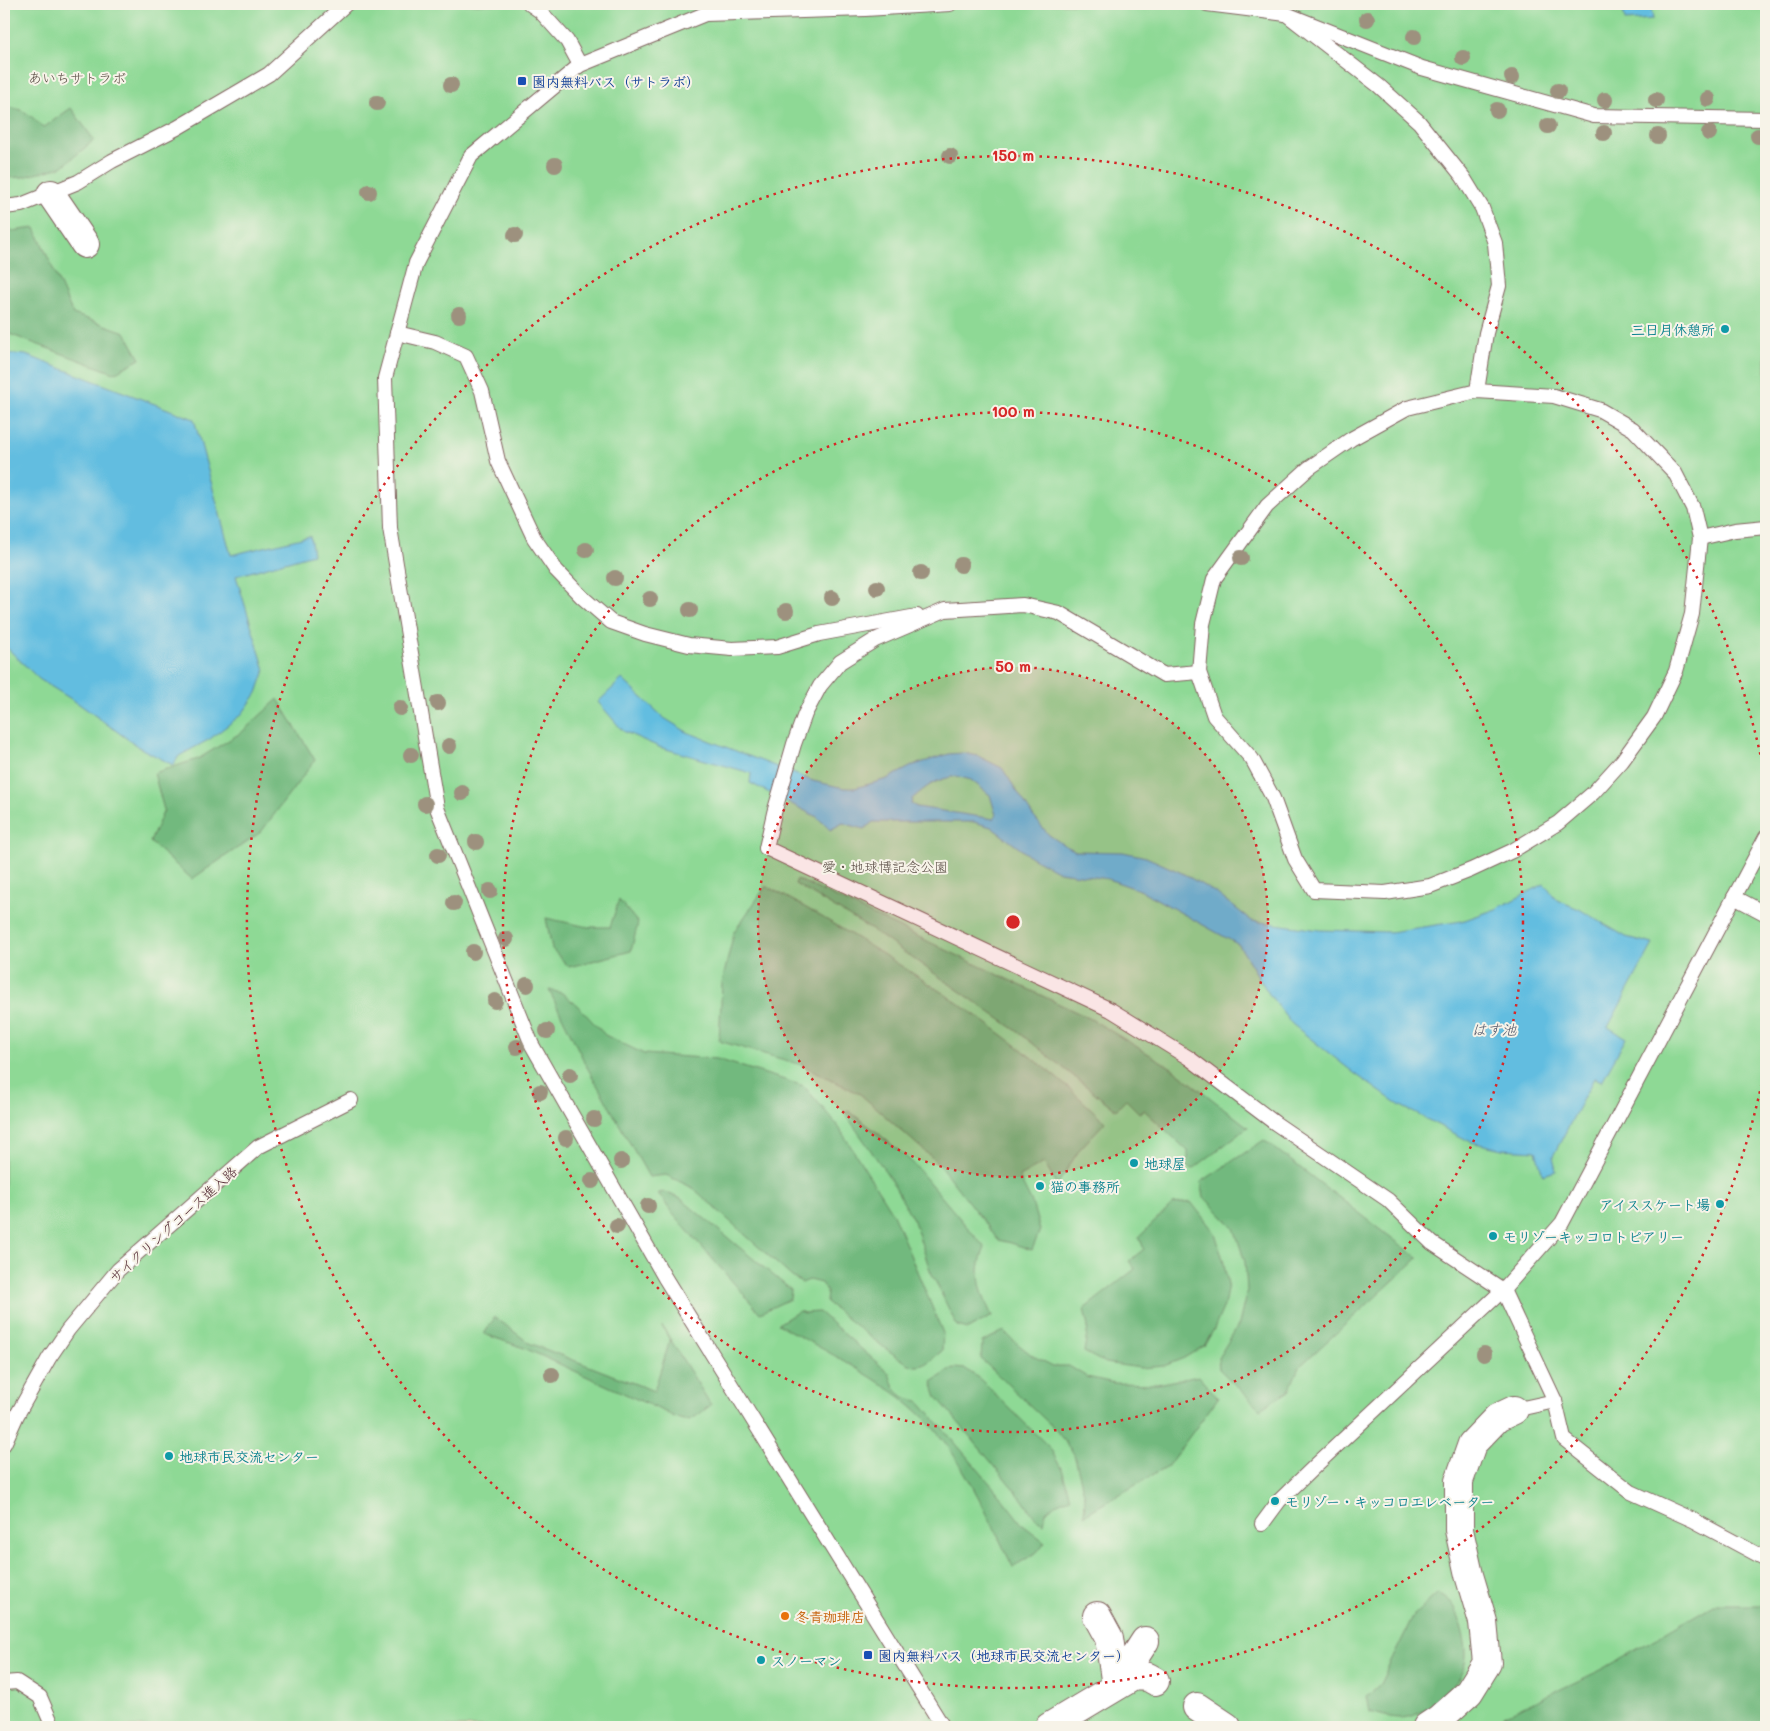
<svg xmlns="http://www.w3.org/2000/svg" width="1770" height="1731" font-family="Mali,'Klee One',sans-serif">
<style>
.green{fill:#8ed995;stroke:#6c7c60}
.forest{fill:#72b97e;stroke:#5e6c54}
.water{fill:#62bde0;stroke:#566e86;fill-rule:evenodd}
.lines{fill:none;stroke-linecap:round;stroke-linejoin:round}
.lane-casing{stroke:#836360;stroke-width:16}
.street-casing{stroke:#836360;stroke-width:30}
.lane{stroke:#fff;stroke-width:14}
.street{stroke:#fff;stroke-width:28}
.tree{fill:#9d917e}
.ring{fill:none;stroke:#d62828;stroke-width:2.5;stroke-dasharray:2.5 5}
.transit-dot{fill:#1a4fb4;stroke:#f7f3e8;stroke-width:2}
.culture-dot{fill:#0f9aa8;stroke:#f7f3e8;stroke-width:2}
.food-dot{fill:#e8710a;stroke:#f7f3e8;stroke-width:2}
.labels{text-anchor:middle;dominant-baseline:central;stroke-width:4;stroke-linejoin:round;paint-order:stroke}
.park-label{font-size:14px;fill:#5b4e46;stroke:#f7f3e8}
.transit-label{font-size:14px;font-weight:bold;fill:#164399;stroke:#f7f3e8;text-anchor:start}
.culture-label{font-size:14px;font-weight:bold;fill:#0d838f;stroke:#f7f3e8;text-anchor:start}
.street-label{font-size:14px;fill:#4a1f2b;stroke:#f7f3e8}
.food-label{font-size:14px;font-weight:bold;fill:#c56008;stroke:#f7f3e8;text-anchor:start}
.water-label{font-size:15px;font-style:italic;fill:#52566a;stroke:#f7f3e8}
.centre{fill:#d62828;stroke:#f7f3e8;stroke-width:2.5}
.ring-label{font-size:15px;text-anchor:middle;font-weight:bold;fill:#d62828;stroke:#f7f3e8;stroke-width:4;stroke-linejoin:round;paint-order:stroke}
</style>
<rect width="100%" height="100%" fill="#f7f3e8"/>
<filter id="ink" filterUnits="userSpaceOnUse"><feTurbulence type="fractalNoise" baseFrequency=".02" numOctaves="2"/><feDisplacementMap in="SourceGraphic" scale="10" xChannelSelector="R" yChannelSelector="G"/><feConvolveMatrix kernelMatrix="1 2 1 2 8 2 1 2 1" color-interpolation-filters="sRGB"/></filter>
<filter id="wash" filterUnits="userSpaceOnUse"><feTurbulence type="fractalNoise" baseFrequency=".0096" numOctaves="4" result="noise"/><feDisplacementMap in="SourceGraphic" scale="20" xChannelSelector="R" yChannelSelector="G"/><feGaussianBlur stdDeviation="1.12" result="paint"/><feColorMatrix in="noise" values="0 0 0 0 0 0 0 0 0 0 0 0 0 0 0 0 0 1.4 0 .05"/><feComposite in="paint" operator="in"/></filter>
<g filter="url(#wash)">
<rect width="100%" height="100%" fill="#eee2c3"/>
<rect class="green" x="4" y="4" width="1762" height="1723"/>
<g class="forest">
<path d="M4,107C24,108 30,114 43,128L71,108L94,140L62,167L23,177L4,178Z"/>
<path d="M35,228L73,314L125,332L140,359L114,373L4,332V232Z"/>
<path d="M278,699L315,760L261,832L192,879L150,842L164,810L154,773L198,759L242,732Z"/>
<path d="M797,879L1091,1019L1172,1068L1248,1127L1193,1169L1182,1165L1188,1159V1151L1144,1110L1139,1113L1126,1100L1116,1110L1017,1031L872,930L795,884Z"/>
<path d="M766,886C814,911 861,940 906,969C977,1014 1045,1063 1105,1122L1080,1149L1057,1185L1044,1163L1019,1177L1032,1203L1040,1230L1032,1250L1011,1243L998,1240L938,1163L860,1094L802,1065L719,1041L722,983L734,932Z"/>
<path d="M619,900L638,923L631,951L569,967L552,949L546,918L588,927H610Z"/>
<path d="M549,990L562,993L578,1006L605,1035L644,1054L717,1059L804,1086L838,1126L893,1214L943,1333L942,1351C934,1357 925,1367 915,1366C904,1366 839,1312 826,1302L827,1292L821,1283L809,1280L802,1283L792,1277L693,1188L666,1175L649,1177L587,1067Z"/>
<path d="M849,1111L878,1133L912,1162L985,1248C973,1274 981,1292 992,1316L968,1329L957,1326L930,1270L914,1221L888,1175L844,1112Z"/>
<path d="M1264,1140L1418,1258L1299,1367L1289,1391L1260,1409L1219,1369L1218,1358L1239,1324L1247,1290L1245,1262L1234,1228L1204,1197L1201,1182Z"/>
<path d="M665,1192L681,1199L791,1290L790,1299L760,1313L672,1213L658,1193Z"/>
<path d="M1191,1202L1215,1233L1223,1259L1228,1284L1224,1306L1214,1329L1204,1346L1184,1358L1164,1366L1141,1368L1105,1363L1084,1352L1088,1327L1084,1309L1135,1269L1129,1261L1144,1249L1139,1237L1173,1204Z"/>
<path d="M799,1311L804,1313L819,1312L889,1373C895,1393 899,1397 919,1401L994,1488L1023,1525L1045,1542L1037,1552L1013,1567C987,1516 964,1458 923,1417C886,1380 824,1351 778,1324Z"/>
<path d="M495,1317L529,1343L654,1391L670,1340L662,1326L711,1405C689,1421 690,1426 665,1412L524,1348L484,1334Z"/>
<path d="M1004,1331L1014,1341L1033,1356L1053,1366H1069L1087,1377L1114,1383L1157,1384L1199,1376L1218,1398L1167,1467L1084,1515L1085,1497L1074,1454L1056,1430L981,1359L982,1342Z"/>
<path d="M953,1368L966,1369L981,1380L1050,1448L1063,1472L1070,1498L1055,1504L1046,1512L1044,1523L1036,1519L1022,1499L937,1397L932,1382Z"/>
<path d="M1438,1593C1454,1601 1457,1609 1461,1626C1464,1637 1468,1651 1465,1664C1459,1686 1431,1712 1408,1717C1396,1720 1381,1715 1370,1712L1367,1696L1380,1684L1414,1615Z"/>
<path d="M1713,1605H1766V1727H1481L1603,1669Z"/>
</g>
<g class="water">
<path d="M1622,4H1650L1653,19L1625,21Z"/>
<path d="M4,353L26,355L194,419L231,555L310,536L313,554L236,576L265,670L257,693L242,714L210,739L179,756L173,765L140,748L79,704L39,679L4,645Z"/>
<path d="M622,679L664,718L687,732L813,781L844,788H855L887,779L914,765L949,754L963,753L978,756L1002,768L1033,816L1049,835L1064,845L1076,851L1123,852L1146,857L1182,873L1216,893L1252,921L1320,930L1390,932L1462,921L1496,909L1544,884L1557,900L1579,909L1626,937L1653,944L1608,1027L1626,1038L1602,1081L1594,1078L1553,1156L1556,1171L1543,1175L1536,1151L1502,1149L1471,1142L1399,1105L1354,1073L1292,1024L1269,994L1239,945L1142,891L1108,879L1059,872L1031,857L991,827L974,822H873L864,829L843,823L830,830L817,817L750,783L751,773L659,747L623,731L598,702ZM956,776L971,780L990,795L996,815L994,819L917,807L911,804L912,799C928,785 935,780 956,776Z"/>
</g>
</g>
<g filter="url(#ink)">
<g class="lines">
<g class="lane-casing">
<g id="lane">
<path d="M530,4L540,11L567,41L580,65"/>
<path d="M1207,4L1286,14L1422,68L1594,116L1766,119"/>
<path d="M1286,14L1379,86L1419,122L1463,177L1482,208L1495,243L1499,286L1486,333L1477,391L1407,408L1351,439L1309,468L1267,506L1214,579L1203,624L1199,672L1214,716L1252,759L1273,798L1295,859L1314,890L1385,893L1430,886L1471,870L1512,851L1558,823L1593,793L1622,761L1654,717L1676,671L1692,614L1700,538L1693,508L1675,473L1633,429L1600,410L1554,396L1477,391"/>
<path d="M4,207L21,205L78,182L112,161L177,128L269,74L346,4"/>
<path d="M397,333L435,342L466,356L482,391L498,461L534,538L556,570L582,597L611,622L645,634L689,645L732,649L777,647L819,634L917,616"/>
<path d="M1700,538L1735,530L1766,527"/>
<path d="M1199,672L1164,675L1059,613L1023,605L945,610L875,640L840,662L820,686L805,714L794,744L774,813L766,848L1111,1010L1189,1058L1275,1123L1388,1200L1432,1243L1503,1290L1555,1401L1564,1439L1631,1492L1693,1520L1766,1559"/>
<path d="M1734,897L1766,914"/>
<path d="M1514,1410L1555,1401"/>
<path d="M4,1444L17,1415L49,1358L68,1330L118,1270L258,1147L351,1100"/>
<path d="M1262,1524L1279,1501L1315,1466L1503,1290L1562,1223L1766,837"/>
<path d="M4,1683L17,1682L40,1697L53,1727"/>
<path d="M943,1727L665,1278L532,1045L437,808L390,528L385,378L416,263L471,156L580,65L705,14L865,9L950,4"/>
</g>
</g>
<g class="street-casing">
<g id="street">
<path d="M51,194L85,244"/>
<path d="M1097,1616L1109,1638L1116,1686"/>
<path d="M1116,1686L1145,1641"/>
<path d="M1197,1707L1227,1727"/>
<path d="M1049,1727L1134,1676L1148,1677L1155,1681"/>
<path d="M1427,1727L1439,1719L1469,1692L1487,1663L1483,1622L1469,1575L1459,1530V1481L1472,1444L1497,1418L1514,1410"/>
</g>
</g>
<use href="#lane" class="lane"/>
<use href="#street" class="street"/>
</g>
<g class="tree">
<circle cx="1367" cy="19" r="8"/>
<circle cx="1414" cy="37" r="8"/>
<circle cx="1463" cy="58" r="8"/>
<circle cx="1512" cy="77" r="8"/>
<circle cx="451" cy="85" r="8"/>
<circle cx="1558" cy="91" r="8"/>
<circle cx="1708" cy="99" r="8"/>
<circle cx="1605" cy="100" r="8"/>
<circle cx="1656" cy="100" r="8"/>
<circle cx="377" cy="103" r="8"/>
<circle cx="1497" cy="110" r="8"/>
<circle cx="1548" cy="126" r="8"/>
<circle cx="1604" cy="133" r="8"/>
<circle cx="1709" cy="133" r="8"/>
<circle cx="1658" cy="136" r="8"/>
<circle cx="1758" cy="136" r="8"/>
<circle cx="950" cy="156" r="8"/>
<circle cx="555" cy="165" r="8"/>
<circle cx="369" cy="192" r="8"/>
<circle cx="515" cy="235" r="8"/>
<circle cx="459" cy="315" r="8"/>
<circle cx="586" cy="550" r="8"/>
<circle cx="1241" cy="558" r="8"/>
<circle cx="961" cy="565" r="8"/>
<circle cx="921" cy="573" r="8"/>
<circle cx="615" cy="578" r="8"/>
<circle cx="877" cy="588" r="8"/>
<circle cx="832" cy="598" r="8"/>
<circle cx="650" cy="599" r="8"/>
<circle cx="690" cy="610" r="8"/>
<circle cx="786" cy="611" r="8"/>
<circle cx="438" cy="703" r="8"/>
<circle cx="400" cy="708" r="8"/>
<circle cx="449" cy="746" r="8"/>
<circle cx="411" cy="755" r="8"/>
<circle cx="462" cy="793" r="8"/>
<circle cx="425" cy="804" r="8"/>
<circle cx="476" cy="842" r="8"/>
<circle cx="438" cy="855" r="8"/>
<circle cx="490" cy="891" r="8"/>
<circle cx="454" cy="903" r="8"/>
<circle cx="506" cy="939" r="8"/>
<circle cx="473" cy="952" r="8"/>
<circle cx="527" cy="985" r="8"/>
<circle cx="495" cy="1001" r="8"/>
<circle cx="547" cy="1031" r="8"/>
<circle cx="517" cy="1047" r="8"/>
<circle cx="570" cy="1075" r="8"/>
<circle cx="540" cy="1092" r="8"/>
<circle cx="594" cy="1119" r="8"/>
<circle cx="566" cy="1138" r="8"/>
<circle cx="621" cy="1161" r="8"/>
<circle cx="592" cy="1181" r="8"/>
<circle cx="648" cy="1206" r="8"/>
<circle cx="617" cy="1226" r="8"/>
<circle cx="1484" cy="1354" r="8"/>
<circle cx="552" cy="1375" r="8"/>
</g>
</g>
<circle cx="1013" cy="922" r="255" fill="#d62828" fill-opacity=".12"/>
<g class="ring">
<circle cx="1013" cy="922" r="255"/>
<circle cx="1013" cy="922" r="510"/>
<path d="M1766 1062A766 766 0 1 1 1766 782"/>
</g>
<g class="transit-dot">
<rect x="517" y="76" width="10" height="10" rx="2.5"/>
<rect x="863" y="1650" width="10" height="10" rx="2.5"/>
</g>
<g class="culture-dot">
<circle cx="1725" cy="329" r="5"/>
<circle cx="1134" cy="1163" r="5"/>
<circle cx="1040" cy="1186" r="5"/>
<circle cx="1720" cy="1204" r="5"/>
<circle cx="1493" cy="1236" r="5"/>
<circle cx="169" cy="1456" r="5"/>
<circle cx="1275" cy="1501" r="5"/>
<circle cx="761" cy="1660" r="5"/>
</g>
<circle class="food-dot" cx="785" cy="1616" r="5"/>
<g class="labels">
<g class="park-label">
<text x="77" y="77">あいちサトラボ</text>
<text x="885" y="866">愛・地球博記念公園</text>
</g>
<g class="transit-label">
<text x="532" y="81">園内無料バス（サトラボ）</text>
<text x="878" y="1655">園内無料バス（地球市民交流センター）</text>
</g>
<g class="culture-label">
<text x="1715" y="329" text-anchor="end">三日月休憩所</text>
<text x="1144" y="1163">地球屋</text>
<text x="1050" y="1186">猫の事務所</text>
<text x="1710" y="1204" text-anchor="end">アイススケート場</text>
<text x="1503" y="1236">モリゾーキッコロトピアリー</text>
<text x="179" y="1456">地球市民交流センター</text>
<text x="1285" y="1501">モリゾー・キッコロエレベーター</text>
<text x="771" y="1660">スノーマン</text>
</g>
<g class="street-label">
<text transform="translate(173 1224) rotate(-42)">サイクリングコース進入路</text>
</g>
<g class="food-label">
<text x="795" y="1616">冬青珈琲店</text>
</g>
<g class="water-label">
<text x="1494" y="1029">はす池</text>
</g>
</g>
<circle cx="1013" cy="922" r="8" class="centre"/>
<g class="ring-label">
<text x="1013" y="161">150 m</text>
<text x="1013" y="417">100 m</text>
<text x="1013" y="672">50 m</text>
</g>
<rect width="1770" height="1731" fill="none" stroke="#f7f3e8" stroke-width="20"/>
</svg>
